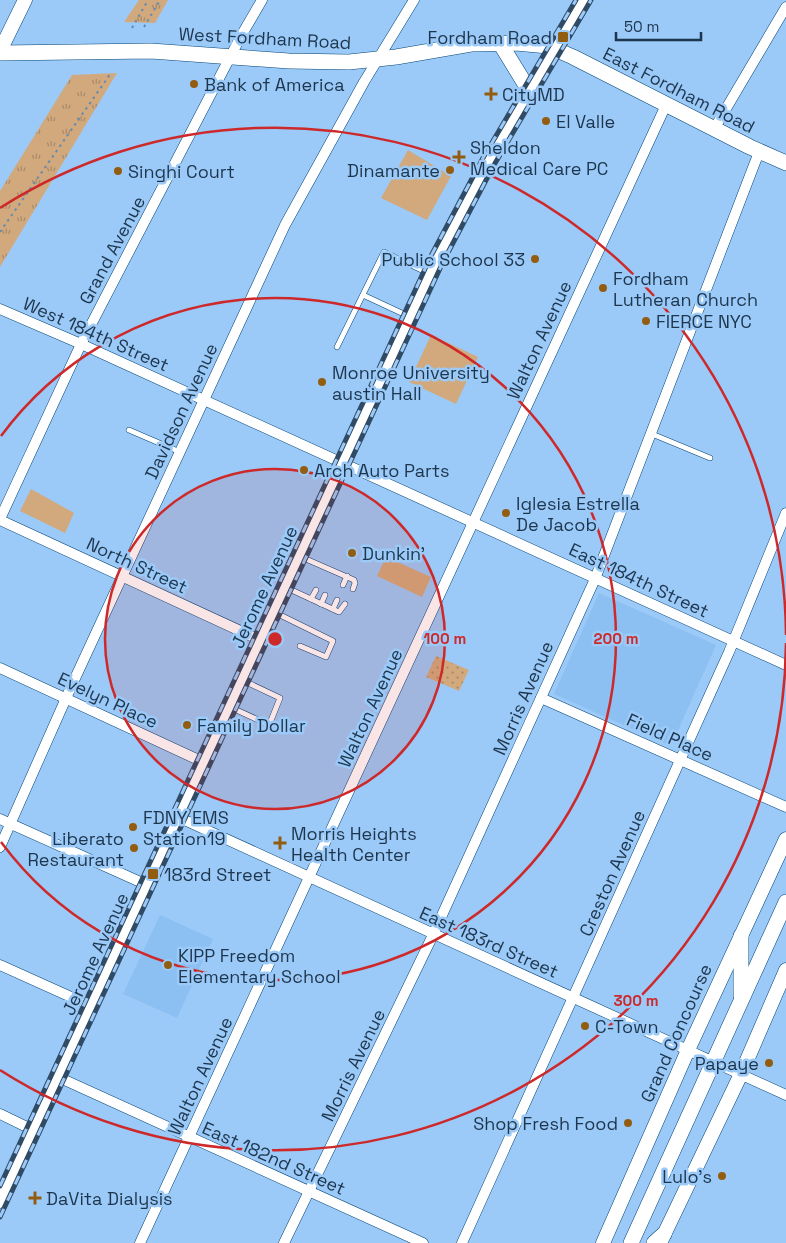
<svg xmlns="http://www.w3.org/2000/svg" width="786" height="1243" font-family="'Space Grotesk',sans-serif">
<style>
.built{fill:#8cbff2}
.grass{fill:#d1a97d}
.park{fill:url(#park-tufts)}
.garden{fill:url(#garden-dots)}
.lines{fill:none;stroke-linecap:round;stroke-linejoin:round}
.lane-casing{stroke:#034577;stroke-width:6}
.street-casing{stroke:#034577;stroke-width:11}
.secondary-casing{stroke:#034577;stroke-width:15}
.primary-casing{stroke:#034577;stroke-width:16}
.path{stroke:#668baf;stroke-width:2;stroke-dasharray:2.5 4;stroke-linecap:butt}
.lane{stroke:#fff;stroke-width:5}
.street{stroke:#fff;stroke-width:10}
.secondary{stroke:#fff;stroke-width:14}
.primary{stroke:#fff;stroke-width:15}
.rail-casing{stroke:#304b66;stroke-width:5}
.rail{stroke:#9bcaf8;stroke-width:3;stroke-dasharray:9;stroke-linecap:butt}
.ring{fill:none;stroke:#cd292a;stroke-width:2.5}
.poi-dot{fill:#925d11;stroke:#9bcaf8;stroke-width:2}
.labels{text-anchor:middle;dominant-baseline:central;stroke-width:5;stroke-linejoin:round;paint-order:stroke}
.poi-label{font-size:18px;fill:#1e364d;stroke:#9bcaf8;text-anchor:start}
.street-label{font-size:18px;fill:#1e364d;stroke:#9bcaf8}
.centre{fill:#cd292a;stroke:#9bcaf8;stroke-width:2.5}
.ring-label{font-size:15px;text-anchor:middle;font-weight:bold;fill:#cd292a;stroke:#9bcaf8;stroke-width:5;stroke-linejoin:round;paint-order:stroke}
</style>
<defs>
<pattern id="park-tufts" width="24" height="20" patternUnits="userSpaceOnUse" patternTransform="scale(1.25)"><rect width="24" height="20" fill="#d1a97d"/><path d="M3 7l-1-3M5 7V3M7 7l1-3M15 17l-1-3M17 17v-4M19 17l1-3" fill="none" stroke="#a98a69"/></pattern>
<pattern id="garden-dots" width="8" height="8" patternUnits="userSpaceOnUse" patternTransform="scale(1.25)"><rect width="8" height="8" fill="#d1a97d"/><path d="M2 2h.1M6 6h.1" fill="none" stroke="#a98a69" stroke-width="1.8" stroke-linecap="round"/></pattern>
</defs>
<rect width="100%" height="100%" fill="#9bcaf8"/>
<g class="built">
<path d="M599,593L716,645L671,746L554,694Z"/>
<path d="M160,915L213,939L177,1018L123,994Z"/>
</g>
<g class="grass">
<path d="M408,150L451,176L427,220L381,198Z"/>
<path d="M431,335L478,357L456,404L409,382Z"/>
<path d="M31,489L74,513L65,533L20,511Z"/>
<path d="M386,557L431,577L422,597L377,576Z"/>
</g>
<g class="park">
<path d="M139,0H168L155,23L124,22Z"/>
<path d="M117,73L0,267V191L72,75Z"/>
</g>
<path class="garden" d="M436,656L469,670L459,691L426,677Z"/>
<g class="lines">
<g class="lane-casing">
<g id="lane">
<path d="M363,295L408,316"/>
<path d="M337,347L384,252L430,274"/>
<path d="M129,430L180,452"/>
<path d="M652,434L710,458"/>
<path d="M299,556L354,580L355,583L353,589"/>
<path d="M343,585L347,576"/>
<path d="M285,587L339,612L345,604"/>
<path d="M311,599L316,590"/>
<path d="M321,604L325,595"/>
<path d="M333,609L337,600"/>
<path d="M274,612L333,641L326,657L300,646"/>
<path d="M230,707L265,723H270L280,698L242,680"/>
</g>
</g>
<g class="street-casing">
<g id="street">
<path d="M714,129L786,7"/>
<path d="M0,309L81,344L786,665"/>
<path d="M0,519L81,344L241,36L262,0"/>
<path d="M0,520L260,640"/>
<path d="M0,668L203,762"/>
<path d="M541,698L786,807"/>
<path d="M178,817L786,1095"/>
<path d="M0,819L147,885"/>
<path d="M0,847L71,687L285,225L364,82L414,0"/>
<path d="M0,965L91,1006"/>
<path d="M58,1077L423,1243"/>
<path d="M0,1114L33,1130"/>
<path d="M140,1243L666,105"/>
<path d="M284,1243L433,935L595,579L759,152"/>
<path d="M462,1243L729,652L786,513"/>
</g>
</g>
<g class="secondary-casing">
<g id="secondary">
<path d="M0,51L25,0"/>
<path d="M0,1201L445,242L477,181L585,0"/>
<path d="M603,1243L688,1050L786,839"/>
<path d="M660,1243L741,1074L786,970"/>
</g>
</g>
<g class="primary-casing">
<g id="primary">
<path d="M500,43L530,92"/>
<path d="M0,53L151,51L289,61L349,62L396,57L471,44L516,43L548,46L573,57L750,147L786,163"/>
<path d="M741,936V996"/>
<path d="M631,1243L786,902"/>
<path d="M654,1243L664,1234"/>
</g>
</g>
<g class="path">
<path d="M144,27L160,0"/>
<path d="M132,28L148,0"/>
<path d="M0,232L111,73"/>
</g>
<use href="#lane" class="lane"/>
<use href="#street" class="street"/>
<use href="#secondary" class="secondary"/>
<use href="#primary" class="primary"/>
<g class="rail-casing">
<g id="rail">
<path d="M0,1186L431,256L483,158L576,0"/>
<path d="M0,1217L443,262L494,165L591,0"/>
</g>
</g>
<use href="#rail" class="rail"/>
</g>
<circle cx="275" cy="639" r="170" fill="#cd292a" fill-opacity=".12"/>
<g class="ring">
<circle cx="275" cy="639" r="170"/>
<path d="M1 436A341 341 0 1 1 1 842"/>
<path d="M786 643A511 511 0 0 1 0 1070M0 208A511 511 0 0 1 786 635"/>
</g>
<g class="poi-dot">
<rect x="557" y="31" width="12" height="12" rx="2.5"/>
<circle cx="194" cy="84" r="5"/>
<path d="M488.5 86.5h5v5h5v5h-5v5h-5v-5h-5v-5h5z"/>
<circle cx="546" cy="121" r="5"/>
<path d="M456.5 149.5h5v5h5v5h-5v5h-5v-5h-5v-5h5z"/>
<circle cx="450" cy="170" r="5"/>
<circle cx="118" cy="171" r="5"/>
<circle cx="535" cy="259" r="5"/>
<circle cx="603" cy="288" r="5"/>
<circle cx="646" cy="321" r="5"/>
<circle cx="322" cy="382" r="5"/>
<circle cx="304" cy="470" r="5"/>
<circle cx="506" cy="513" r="5"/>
<circle cx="352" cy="553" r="5"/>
<circle cx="187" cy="725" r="5"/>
<circle cx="133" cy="827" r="5"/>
<path d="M277.5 835.5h5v5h5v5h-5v5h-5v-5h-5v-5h5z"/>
<circle cx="134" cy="848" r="5"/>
<rect x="147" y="868" width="12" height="12" rx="2.5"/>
<circle cx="168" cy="965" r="5"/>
<circle cx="585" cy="1026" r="5"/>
<circle cx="769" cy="1063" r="5"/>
<circle cx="628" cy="1123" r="5"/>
<circle cx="722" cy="1176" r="5"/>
<path d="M32.5 1190.5h5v5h5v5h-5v5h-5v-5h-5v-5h5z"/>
</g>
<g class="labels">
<g class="poi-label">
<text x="552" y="37" text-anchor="end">Fordham Road</text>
<text x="204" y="84">Bank of America</text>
<text x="502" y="94">CityMD</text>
<text x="556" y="121">El Valle</text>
<text x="470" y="147">Sheldon<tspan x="470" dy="21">Medical Care PC</tspan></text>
<text x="440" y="170" text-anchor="end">Dinamante</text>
<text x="128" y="171">Singhi Court</text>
<text x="525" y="259" text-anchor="end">Public School 33</text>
<text x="613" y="278">Fordham<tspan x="613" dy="21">Lutheran Church</tspan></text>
<text x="656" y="321">FIERCE NYC</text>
<text x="332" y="372">Monroe University<tspan x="332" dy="21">austin Hall</tspan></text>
<text x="314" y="470">Arch Auto Parts</text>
<text x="516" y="503">Iglesia Estrella<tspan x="516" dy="21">De Jacob</tspan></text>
<text x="362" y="553">Dunkin'</text>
<text x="197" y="725">Family Dollar</text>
<text x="143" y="817">FDNY EMS<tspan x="143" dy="21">Station19</tspan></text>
<text x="291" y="833">Morris Heights<tspan x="291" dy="21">Health Center</tspan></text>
<text x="124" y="838" text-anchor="end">Liberato<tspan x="124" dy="21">Restaurant</tspan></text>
<text x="164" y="874">183rd Street</text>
<text x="178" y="955">KIPP Freedom<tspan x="178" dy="21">Elementary School</tspan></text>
<text x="595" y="1026">C-Town</text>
<text x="759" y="1063" text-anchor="end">Papaye</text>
<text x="618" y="1123" text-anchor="end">Shop Fresh Food</text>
<text x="712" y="1176" text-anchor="end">Lulo’s</text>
<text x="46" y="1198">DaVita Dialysis</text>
</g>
<g class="street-label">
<text transform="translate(265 38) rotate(3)">West Fordham Road</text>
<text transform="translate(679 90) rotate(27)">East Fordham Road</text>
<text transform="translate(112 250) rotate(-62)">Grand Avenue</text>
<text transform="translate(96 334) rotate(24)">West 184th Street</text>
<text transform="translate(539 340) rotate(-65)">Walton Avenue</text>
<text transform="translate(181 411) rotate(-65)">Davidson Avenue</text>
<text transform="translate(137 565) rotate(25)">North Street</text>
<text transform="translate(639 580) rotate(25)">East 184th Street</text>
<text transform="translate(264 587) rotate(-65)">Jerome Avenue</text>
<text transform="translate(523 698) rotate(-66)">Morris Avenue</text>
<text transform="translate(108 700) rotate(25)">Evelyn Place</text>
<text transform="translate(370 708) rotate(-65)">Walton Avenue</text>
<text transform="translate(670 737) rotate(24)">Field Place</text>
<text transform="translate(612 873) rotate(-66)">Creston Avenue</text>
<text transform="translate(489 942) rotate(24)">East 183rd Street</text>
<text transform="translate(95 954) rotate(-65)">Jerome Avenue</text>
<text transform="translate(676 1033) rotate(-66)">Grand Concourse</text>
<text transform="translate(353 1065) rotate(-64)">Morris Avenue</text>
<text transform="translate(200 1076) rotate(-65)">Walton Avenue</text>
<text transform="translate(274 1158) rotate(24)">East 182nd Street</text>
</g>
</g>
<circle cx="275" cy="639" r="8" class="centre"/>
<g class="ring-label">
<text x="445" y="644">100 m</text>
<text x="616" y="644">200 m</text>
<text x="636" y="1006">300 m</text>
</g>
<path d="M616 32v8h85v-8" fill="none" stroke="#1e364d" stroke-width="2.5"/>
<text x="624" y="32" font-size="15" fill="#1e364d" stroke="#9bcaf8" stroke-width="4" paint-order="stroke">50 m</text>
</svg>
